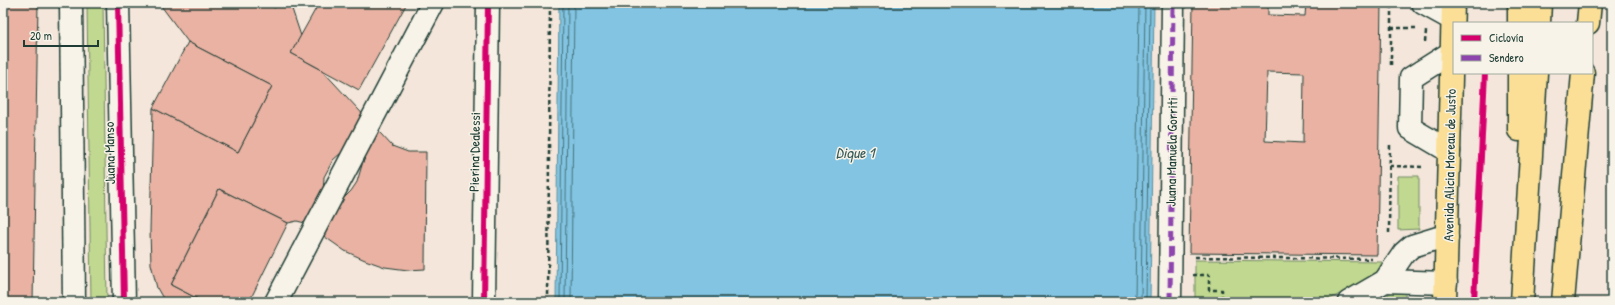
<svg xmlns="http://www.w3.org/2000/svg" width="1615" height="305" font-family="'Patrick Hand',sans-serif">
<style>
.green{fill:#c0d88f;stroke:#708a62}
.water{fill:#82c4e2;stroke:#5a8e9c}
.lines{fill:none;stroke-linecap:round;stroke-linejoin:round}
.shore{stroke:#47737a;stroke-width:1}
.building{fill:#eab2a3;stroke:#1f3d34;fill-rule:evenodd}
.minor-casing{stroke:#1f3d34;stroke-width:25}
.major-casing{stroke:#1f3d34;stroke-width:25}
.highway-casing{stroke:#1f3d34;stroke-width:25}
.path{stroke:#1f3d34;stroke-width:2.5;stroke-dasharray:4 3;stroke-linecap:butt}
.minor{stroke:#f7f3e8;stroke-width:22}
.major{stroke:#fbdf96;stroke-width:22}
.highway{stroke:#fbdf96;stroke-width:22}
.quiet{stroke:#8e44ad;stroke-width:5;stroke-dasharray:10 5;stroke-linecap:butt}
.cycleway-casing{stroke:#f7f3e8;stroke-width:8}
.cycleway{stroke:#d6006c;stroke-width:6}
.labels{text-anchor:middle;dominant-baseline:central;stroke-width:3;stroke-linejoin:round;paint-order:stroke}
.street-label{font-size:14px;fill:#1f3d34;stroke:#f7f3e8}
.water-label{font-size:15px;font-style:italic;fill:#335857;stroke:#f7f3e8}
</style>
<rect width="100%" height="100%" fill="#f4e6da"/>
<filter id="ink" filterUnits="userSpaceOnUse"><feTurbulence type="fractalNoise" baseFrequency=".025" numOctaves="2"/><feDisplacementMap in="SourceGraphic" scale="8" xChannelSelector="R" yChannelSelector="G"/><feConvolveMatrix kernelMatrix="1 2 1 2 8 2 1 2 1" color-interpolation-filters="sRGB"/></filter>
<g filter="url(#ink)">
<g class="green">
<path d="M87,3H103L107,302H91Z"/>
<path d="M1398,176H1419V229L1398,230Z"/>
<path d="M1195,260L1382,262L1376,275L1330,299L1310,300L1301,297L1298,302H1195Z"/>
<path d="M1394,291L1405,292V302H1376Z"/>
</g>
<path class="water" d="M559,3H1154L1150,302H556Z"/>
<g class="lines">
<g class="shore">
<path d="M560,302L563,3"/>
<path d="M565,302L568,3"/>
<path d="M571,302L574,3"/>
<path d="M1135,302L1139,3"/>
<path d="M1141,302L1145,3"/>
<path d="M1146,302L1150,3"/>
</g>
</g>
<g class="building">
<path d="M3,3H38L33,302H5L3,298Z"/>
<path d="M159,3H271L274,8L282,3H290L301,36L291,53L322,70L392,146L408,152H426L425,269L408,270L385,267L365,260L345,251L305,223L297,221L288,223L219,189L171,285L198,299L197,302H165L157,288L151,264L150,231L153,108L238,152L272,86L188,42ZM350,148L362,156V165L357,182L351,191L344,198L336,203L323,196L324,177L333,160L341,153Z"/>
<path d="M319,3H407L359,90L291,53Z"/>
<path d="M1193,3H1268V15L1305,16L1306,3H1381L1377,255L1189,253ZM1267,72L1304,73L1303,143L1265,141Z"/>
<path d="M188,42L272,86L238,152L153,108Z"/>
<path d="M219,189L288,223L249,302H204L171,285Z"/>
</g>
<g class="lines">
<g class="minor-casing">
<g id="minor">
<path d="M71,3L74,302"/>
<path d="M118,3L124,302"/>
<path d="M1423,3L1452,19"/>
<path d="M1449,151L1410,128L1411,78L1452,52"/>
<path d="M1385,281L1446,283"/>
<path d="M276,302L433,3"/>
<path d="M484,302L488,3"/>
<path d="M1170,302L1173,3"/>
<path d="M1349,302L1385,281L1404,253L1412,246L1438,238H1447"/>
</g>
</g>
<g class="major-casing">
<path id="major" d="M1445,302L1453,3"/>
</g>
<g class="highway-casing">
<g id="highway">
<path d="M1519,23V3"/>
<path d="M1539,23L1540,3"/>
<path d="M1588,23L1590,3"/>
<path d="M1519,130V73"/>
<path d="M1522,302L1536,73"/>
<path d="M1563,302L1583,73"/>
</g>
</g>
<g class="path">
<path d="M1391,28H1418"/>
<path d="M1425,42L1426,31"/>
<path d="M1391,65V3"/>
<path d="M1390,166L1425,167"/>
<path d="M1389,233L1390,142"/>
<path d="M1195,257L1372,259"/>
<path d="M1193,275H1209V290H1222V301L1234,302"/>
<path d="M548,302L550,3"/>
</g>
<use href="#minor" class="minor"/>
<use href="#major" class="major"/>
<use href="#highway" class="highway"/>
<path class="quiet" d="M1170,302L1173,3"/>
<g class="cycleway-casing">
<g id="cycleway">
<path d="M118,3L124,302"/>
<path d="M484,302L488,3"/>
<path d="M1474,302L1485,73"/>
</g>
</g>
<use href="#cycleway" class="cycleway"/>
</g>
</g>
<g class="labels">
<g class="street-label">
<text transform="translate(474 152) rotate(-89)">Pierina Dealessi</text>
<text transform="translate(1171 152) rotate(-89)">Juana Manuela Gorriti</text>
<text transform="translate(109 153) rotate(-91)">Juana Manso</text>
<text transform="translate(1449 165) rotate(-89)">Avenida Alicia Moreau de Justo</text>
</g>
<g class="water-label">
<text x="855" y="152">Dique 1</text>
</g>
</g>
<rect width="1615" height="305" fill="none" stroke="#f7f3e8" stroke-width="16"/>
<rect x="8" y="8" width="1599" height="289" fill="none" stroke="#1f3d34" stroke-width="1.5" filter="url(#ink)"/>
<rect x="1453" y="22" width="140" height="52" fill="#f7f3e8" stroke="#a1aaa0"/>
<rect x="1461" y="35" width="20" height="6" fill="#d6006c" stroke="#a1aaa0"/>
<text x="1489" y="42" font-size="12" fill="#1f3d34">Ciclovía</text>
<rect x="1461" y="55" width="20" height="6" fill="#8e44ad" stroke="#a1aaa0"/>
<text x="1489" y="62" font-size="12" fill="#1f3d34">Sendero</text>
<path d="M24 40v6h74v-6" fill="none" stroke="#1f3d34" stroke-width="2"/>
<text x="30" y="40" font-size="12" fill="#1f3d34" stroke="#f7f3e8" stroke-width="3" paint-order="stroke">20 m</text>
</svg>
